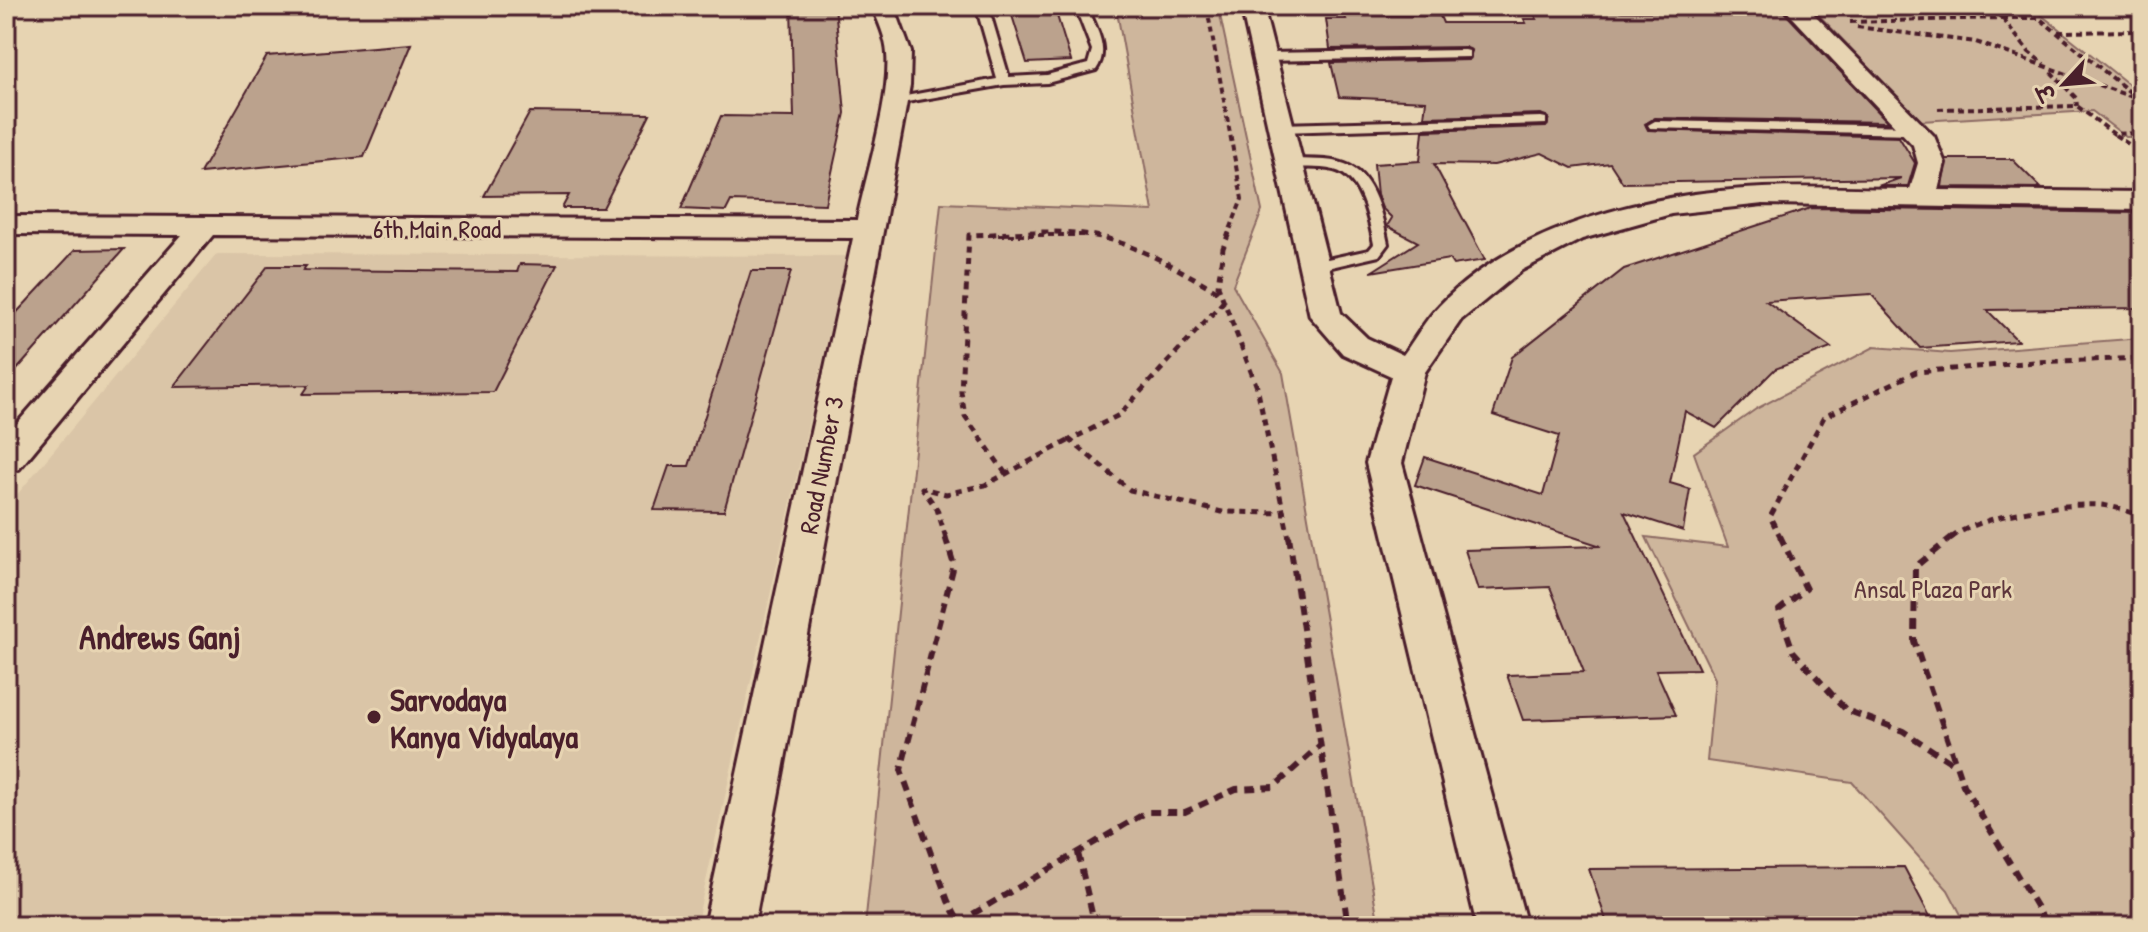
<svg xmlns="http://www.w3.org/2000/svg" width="2148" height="932" font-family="'Patrick Hand','Playpen Sans Deva',sans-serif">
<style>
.built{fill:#dac5a7}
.green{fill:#ceb69c;stroke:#8c6a64;stroke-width:2}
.building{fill:#bba28d;stroke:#4a1f2b;stroke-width:2}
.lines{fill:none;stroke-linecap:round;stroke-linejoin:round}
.lane-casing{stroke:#4a1f2b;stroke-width:6}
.street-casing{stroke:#4a1f2b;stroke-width:6}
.path-far2{stroke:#4a1f2b;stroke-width:4;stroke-dasharray:6 4;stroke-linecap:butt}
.path-far1{stroke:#4a1f2b;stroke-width:5;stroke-dasharray:7 6;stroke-linecap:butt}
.path{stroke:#4a1f2b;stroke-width:6;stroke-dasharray:10 7;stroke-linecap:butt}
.lane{fill:#e7d4b2;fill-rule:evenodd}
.street{fill:#e7d4b2;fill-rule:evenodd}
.poi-dot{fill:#4a1f2b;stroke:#e7d4b2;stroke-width:3}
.labels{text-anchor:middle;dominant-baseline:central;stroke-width:6;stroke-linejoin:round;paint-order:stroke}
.street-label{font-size:26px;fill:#4a1f2b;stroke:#e7d4b2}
.park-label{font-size:26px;fill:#5e363c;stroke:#e7d4b2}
.near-poi-label{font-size:32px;font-weight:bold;fill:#4a1f2b;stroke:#e7d4b2;text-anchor:start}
.district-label{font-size:34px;font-weight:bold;fill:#4a1f2b;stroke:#e7d4b2}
</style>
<rect width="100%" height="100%" fill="#e7d4b2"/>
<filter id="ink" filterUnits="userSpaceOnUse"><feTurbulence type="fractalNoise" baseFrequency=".0125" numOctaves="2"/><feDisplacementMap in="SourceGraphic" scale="16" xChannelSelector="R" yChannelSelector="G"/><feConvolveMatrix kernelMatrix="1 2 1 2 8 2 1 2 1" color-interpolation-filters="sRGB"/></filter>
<g filter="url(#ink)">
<path class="built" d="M217,254L846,256L696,926H6V508Z"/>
<g class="green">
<path d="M1116,6H1218L1262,211L1233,285L1283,373L1379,926H865L941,203L1153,211Z"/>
<path d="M1858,6H2030L2142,95V137H2126L2092,111L1921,121L1812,8Z"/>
<path d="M2142,338V926H1967L1948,890L1852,782L1707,761L1715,679L1646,537L1728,547L1694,453L1756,409L1874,347L1950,353Z"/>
</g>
<g class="building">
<path d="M791,6H835L845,113L825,204L731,201L726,211L681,209L721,116L794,117Z"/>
<path d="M1009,6H1054L1071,61L1027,63Z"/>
<path d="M1532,11L1784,12L1888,122L1655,118L1645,124L1648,130L1899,137L1915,163L1908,186H1878L1901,178L1623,183L1610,163L1572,168L1542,153L1494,165L1434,164L1485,260L1453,265L1449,259L1371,272L1418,242L1387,226L1392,218L1382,208L1377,195L1374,164L1420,161L1423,131L1546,127L1549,118L1541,114L1424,117L1426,101L1339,97L1331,63L1469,60L1472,51L1465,47L1330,49L1326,19H1346L1344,15L1440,16L1443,23H1526L1524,19H1537Z"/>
<path d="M411,44L364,157L200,173L267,56Z"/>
<path d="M530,112L650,114L603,208H562L569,195L484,196Z"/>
<path d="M1946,159H2012L2041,188L1942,187Z"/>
<path d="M1811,208L2142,213V308L1987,310L2018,341L1920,348L1871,294L1766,301L1831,348L1775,369L1716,428L1685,411L1670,483L1690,489L1683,531L1624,512L1699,669L1656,670L1676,715L1523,720L1507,675L1584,672L1550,587L1478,590L1465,550L1601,546L1415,485L1425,457L1543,495L1559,436L1493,415L1512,357L1624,269Z"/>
<path d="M124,249L6,382V324L75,250Z"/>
<path d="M520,264L557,265L493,392L303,394L309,385L174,387L268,266H306L303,270L517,272Z"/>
<path d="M751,271H791L724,511L654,510L669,466H689Z"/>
<path d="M1904,867L1935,926H1608L1589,869Z"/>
</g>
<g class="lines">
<g class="lane-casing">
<g id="lane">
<path d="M976,6H988L1009,77L1047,75L1088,64L1092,50L1075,6H1087C1095,27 1111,49 1096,70L1047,83L1004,85L890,105V99L895,98L997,79Z"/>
<path d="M1246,6H1308L1302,9H1252Z"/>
<path d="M1567,6H1792L1786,9H1573Z"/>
<path d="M1465,50L1469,51V57L1264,61L1258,57L1264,53Z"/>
<path d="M1541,117L1546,118V124L1280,132L1273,128L1280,124Z"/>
<path d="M1655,121L1914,126L1921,130L1914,134L1650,128L1648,125Z"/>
<path d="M1289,159C1307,160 1328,158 1345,164C1374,174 1383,218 1388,244L1379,256L1314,271L1309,269V263L1369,250L1374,244C1369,220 1361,176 1334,170C1318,166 1300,169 1284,166V160Z"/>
</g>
</g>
<g class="street-casing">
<g id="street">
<path d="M872,6H894L911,52L910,86L754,926H704L853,238L213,235L19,469L6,473V436L182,235L6,234V216L857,220C866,175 891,97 887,54C886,37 878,21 872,6Z"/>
<path d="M1241,6H1263L1341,313L1367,338L1403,355C1415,339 1425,320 1439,306C1517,224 1655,192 1764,188C1813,186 1862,189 1910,189L1918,163L1913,145L1782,6H1806L1934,136L1945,163L1938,190L2142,192V210L1763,204L1671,214L1582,239L1522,270L1461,320L1425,372L1402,463L1527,926H1477L1366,463L1391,376L1343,354L1310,316Z"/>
</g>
</g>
<g class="path-far2">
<path d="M1195,6L1225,10"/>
<path d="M1207,8L1242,199L1228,235"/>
<path d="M2002,18H2039L2142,102"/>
<path d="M2003,19L2029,52L2044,64"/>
<path d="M1850,22L2002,18L1987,6"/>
<path d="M1857,27L1976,42L2138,99"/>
<path d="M2058,32L2142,31"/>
<path d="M2051,72L2076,98L2077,106"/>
<path d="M1938,109L2077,106L2114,134L2142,133"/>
<path d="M2115,135L2142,153"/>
<path d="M988,235H1085"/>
</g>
<g class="path-far1">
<path d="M1229,233L1223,248L1218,286L1257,387L1289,538"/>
<path d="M1224,301L1119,415L1070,440L1130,490L1222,512L1285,513"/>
<path d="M1006,474L965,416L961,392L969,235C1013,234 1061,227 1105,238C1146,249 1185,273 1222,294"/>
<path d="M946,538L937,509L922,488L946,494L985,485L1070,440"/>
<path d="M1781,538L1770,517L1824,417L1916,372L2035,362L2142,358"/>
<path d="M1951,538C1980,515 2062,503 2100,505C2114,506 2129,512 2142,516"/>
</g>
<g class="path">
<path d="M945,536L954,565L901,770L948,901L961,926"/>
<path d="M1289,536L1348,926"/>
<path d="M1780,536L1806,589L1779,610L1793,651L1846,710L1903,731L1955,765"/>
<path d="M1953,536L1915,567L1914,641L1963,785L2048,926"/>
<path d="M1078,853L1095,926"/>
<path d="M960,925L971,915L1147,812H1185L1236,789L1274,787L1320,745"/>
</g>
<use href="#lane" class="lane"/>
<use href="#street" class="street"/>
</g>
</g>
<circle class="poi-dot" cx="374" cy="717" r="8"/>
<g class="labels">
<g class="street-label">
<text x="437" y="228">6th Main Road</text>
<text transform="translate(821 465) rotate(-79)">Road Number 3</text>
</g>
<g class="park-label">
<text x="1933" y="588">Ansal Plaza Park</text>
</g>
<g class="near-poi-label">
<text x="390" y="699">Sarvodaya<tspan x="390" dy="37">Kanya Vidyalaya</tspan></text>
</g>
<g class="district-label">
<text x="160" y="637">Andrews Ganj</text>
</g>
</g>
<rect width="2148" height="932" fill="none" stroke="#e7d4b2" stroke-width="32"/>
<rect x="16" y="16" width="2116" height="900" fill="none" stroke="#4a1f2b" stroke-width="3" filter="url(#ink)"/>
<g transform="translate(2064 84) rotate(244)" stroke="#e7d4b2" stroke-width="6" paint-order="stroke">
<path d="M0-6L14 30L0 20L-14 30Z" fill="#4a1f2b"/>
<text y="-12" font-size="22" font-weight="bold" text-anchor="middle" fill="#4a1f2b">उ</text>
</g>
</svg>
